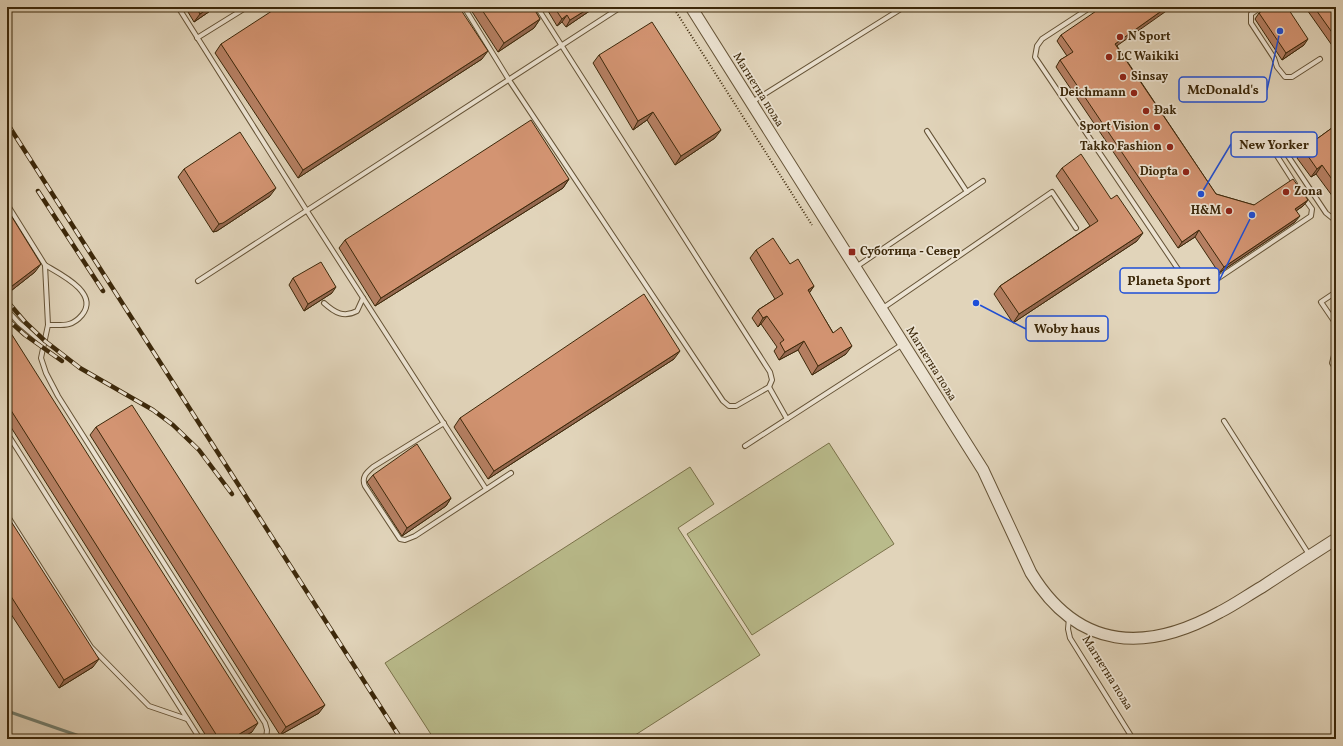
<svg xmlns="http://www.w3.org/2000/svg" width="1343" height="746" font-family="Vollkorn,serif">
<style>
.green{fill:#b9bb8b;stroke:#7a724a}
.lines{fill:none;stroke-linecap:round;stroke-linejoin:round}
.stream{stroke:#717e6f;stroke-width:3}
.service-casing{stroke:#655336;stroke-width:6}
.tertiary-casing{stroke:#655336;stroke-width:13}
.path{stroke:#3c280a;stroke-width:2;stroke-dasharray:1 2;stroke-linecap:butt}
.service{stroke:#ece3d2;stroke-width:4}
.tertiary{stroke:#ece3d2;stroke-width:11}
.rail-casing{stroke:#3c280a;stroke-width:4.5}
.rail{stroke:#ece3d2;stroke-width:3;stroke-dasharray:9;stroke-linecap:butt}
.wall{fill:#b57f62;stroke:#3c280a}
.shaded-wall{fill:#946850;stroke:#3c280a}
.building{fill:#d39472;stroke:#3c280a}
.poi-dot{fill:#8f2418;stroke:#ece3d2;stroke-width:1.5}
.labels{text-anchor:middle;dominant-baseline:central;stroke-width:3.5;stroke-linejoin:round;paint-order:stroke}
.poi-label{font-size:12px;font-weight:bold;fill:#3c280a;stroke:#ece3d2;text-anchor:start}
.street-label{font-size:12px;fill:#3c280a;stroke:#ece3d2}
.leader{fill:none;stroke:#1d4ed8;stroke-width:1.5}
.callout-dot{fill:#1d4ed8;stroke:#ece3d2;stroke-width:1.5}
.callout{fill:#ece3d2;stroke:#1d4ed8;stroke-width:1.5}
.callout-label{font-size:13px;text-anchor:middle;font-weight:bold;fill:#3c280a}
</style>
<rect width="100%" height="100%" fill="#e1d4ba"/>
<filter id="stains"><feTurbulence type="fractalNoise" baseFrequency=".005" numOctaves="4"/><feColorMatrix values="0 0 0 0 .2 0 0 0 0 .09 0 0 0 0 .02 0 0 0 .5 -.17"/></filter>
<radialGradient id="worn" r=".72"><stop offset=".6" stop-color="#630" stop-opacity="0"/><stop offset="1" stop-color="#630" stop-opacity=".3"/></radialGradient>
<g class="green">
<path d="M829,443L894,544L752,635L687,534Z"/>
<path d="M690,467L714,504L678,528L760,655L629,739H434L385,663Z"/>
</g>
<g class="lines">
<path class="stream" d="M7,711L88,739"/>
<g class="service-casing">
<g id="service">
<path d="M178,7L307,211L486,489"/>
<path d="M464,7L509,80L723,401L729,406H736L769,387L772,380L770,372L537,7"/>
<path d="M1091,7L1042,39L1037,46L1035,57L1186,281C1192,286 1197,290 1205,287L1311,216L1312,209L1304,198"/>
<path d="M1261,7L1251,14V23L1274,58L1277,67L1285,77H1292L1320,59"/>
<path d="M197,38L247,7"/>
<path d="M752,102L904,7"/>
<path d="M927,131L967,192"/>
<path d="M1272,148L1295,184"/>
<path d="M1286,153L1326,213L1336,221"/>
<path d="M7,204L45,265L48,325L41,358L46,373L58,396L265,723L267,730L266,739"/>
<path d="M45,265C60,274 100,293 82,315C72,327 63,325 48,325"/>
<path d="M856,267L983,181"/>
<path d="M198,281L621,7"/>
<path d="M1336,292L1321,302L1336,324"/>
<path d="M324,303C335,313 344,318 357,311L363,298"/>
<path d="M883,308L1052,192L1076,228"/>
<path d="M7,310L19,323L44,344"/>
<path d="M1336,348L1332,363L1336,369"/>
<path d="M769,387L787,419"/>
<path d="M1224,421L1310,556"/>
<path d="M444,423L373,467C367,472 361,477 365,486L400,539L405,540L415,536L511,473"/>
<path d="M7,433L200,739"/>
<path d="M745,446L903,344"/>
<path d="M7,515L91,647L149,706L187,719"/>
<path d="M1069,618L1068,629L1070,638L1133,739"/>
</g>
</g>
<g class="tertiary-casing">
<path id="tertiary" d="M691,7L983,470L1031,573C1078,650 1146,653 1220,612C1234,605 1248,595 1262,587C1286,571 1311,555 1336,539"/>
</g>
<path class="path" d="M673,7L812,225"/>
<use href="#service" class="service"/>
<use href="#tertiary" class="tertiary"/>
<g class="rail-casing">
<g id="rail">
<path d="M7,123L401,739"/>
<path d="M38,191L103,291"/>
<path d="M7,301L26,323L45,341L80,368L153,410L173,425L199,450L232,494"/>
<path d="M7,319L25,335L62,361"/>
</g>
</g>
<use href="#rail" class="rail"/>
</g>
<g class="wall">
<path d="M60,7H69L63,11Z"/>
<path d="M185,7H216L194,22Z"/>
<path d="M469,7H533L540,19L534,28L498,52Z"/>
<path d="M551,7H595L594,8L566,27L562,22L557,26L548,11Z"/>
<path d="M1305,7H1336V51Z"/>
<path d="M1259,13L1304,45L1282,60L1255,19Z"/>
<path d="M1061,35L1117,46L1216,194L1254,205L1308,200L1303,206L1296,211L1295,222L1219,273L1195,237L1178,248L1056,67L1060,60L1067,56L1057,41Z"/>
<path d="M221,44L482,59L298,178L215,53Z"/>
<path d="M599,55L715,138L675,165L647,120L633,130L593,63Z"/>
<path d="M1336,125V201L1316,174L1311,177L1297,158L1303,149Z"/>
<path d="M1062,168L1137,241L1013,323L994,294L1000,286L1090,226L1056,176Z"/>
<path d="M184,169L270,196L217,231L213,232L178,177Z"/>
<path d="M569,179L563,188L375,306L339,248L345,240Z"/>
<path d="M7,209L35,272L7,294Z"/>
<path d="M756,250L790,264L814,286L809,293L846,354L812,375L798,350L779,360L774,351L777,347L761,324L758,327L752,318L758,310L775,299L750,258Z"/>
<path d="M293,278L332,293L304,311L289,285Z"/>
<path d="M7,327L252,732L239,739H208L7,421Z"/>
<path d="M674,359L488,479L454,427L460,418Z"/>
<path d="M96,427L319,713L280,735L90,435Z"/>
<path d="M373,475L451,498L446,506L402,536L367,482Z"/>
<path d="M7,515L93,667L59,688L7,608Z"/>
</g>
<g class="shaded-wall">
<path d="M65,7H69L63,11Z"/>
<path d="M210,7H216L194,22L200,14Z"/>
<path d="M591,7H595L594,8L566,27L570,20Z"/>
<path d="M1167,7H1172L1111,50L1115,44Z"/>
<path d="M567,15L562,22L557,26L562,19Z"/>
<path d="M540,19L534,28L498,52L504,43Z"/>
<path d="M1308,39L1304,45L1282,60L1286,53Z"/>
<path d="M488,51L482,59L298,178L303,170Z"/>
<path d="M653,112L647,120L633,130L638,121Z"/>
<path d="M721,130L715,138L675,165L681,156Z"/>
<path d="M1322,165L1316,174L1311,177L1317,169Z"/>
<path d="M569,179L563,188L375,306L381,298Z"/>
<path d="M276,188L270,196L217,231L213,232L219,224Z"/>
<path d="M1308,200L1303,206L1290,215L1295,209Z"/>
<path d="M1300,216L1295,222L1219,273L1224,267Z"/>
<path d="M1199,230L1195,237L1178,248L1182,242Z"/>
<path d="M1143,233L1137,241L1013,323L1019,314Z"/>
<path d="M41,264L35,272L7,294L12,286Z"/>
<path d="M814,286L808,295V290Z"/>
<path d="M336,287L332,293L304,311L308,304Z"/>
<path d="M767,316L761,324L758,327L763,318Z"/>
<path d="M804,341L798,350L779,360L785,352Z"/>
<path d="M852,346L846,354L812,375L818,366Z"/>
<path d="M680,351L674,359L488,479L494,471Z"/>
<path d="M451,498L446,506L402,536L407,528Z"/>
<path d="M99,659L93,667L59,688L64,680Z"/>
<path d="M325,705L319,713L280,735L286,727Z"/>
<path d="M258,723L252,732L239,739H231Z"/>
</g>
<g class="building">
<path d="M196,7H210L200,14Z"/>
<path d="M278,7H459L488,51L303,170L221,44Z"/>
<path d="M480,7H533L540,19L504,43Z"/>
<path d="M554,7H591L570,20L567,15L562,19Z"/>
<path d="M1102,7H1167L1115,44L1216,194L1254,205L1293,179L1308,200L1295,209L1300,216L1224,267L1199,230L1182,242L1060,60L1073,52L1061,35Z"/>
<path d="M1268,7H1287L1308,39L1286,53L1259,13Z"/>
<path d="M1314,7H1336V38Z"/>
<path d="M652,22L721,130L681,156L653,112L638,121L599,55Z"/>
<path d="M531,120L569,179L381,298L345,240Z"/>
<path d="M1336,125V185L1322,165L1317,169L1303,149Z"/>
<path d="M240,132L276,188L223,223L219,224L184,169Z"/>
<path d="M1081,154L1111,199L1117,195L1143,233L1019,314L1000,286L1098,221L1062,168Z"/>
<path d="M7,209L41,264L12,286L7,278Z"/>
<path d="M773,238L790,264L798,259L814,286L808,290L833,333L841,327L852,346L818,366L804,341L785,352L780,343L784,340L767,316L763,318L758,310L783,294L756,250Z"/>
<path d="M321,262L336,287L308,304L293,278Z"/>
<path d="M644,294L680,351L494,471L460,418Z"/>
<path d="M7,327L258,723L231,739H219L7,404Z"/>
<path d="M132,405L325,705L286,727L96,427Z"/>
<path d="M417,444L451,498L407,528L373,475Z"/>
<path d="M7,515L99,659L64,680L7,590Z"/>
</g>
<g class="poi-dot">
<circle cx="1120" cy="37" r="4"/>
<circle cx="1109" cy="57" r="4"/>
<circle cx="1123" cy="77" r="4"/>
<circle cx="1134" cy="93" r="4"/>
<circle cx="1146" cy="111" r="4"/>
<circle cx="1157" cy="127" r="4"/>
<circle cx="1170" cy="147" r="4"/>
<circle cx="1186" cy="172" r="4"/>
<circle cx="1286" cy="192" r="4"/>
<circle cx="1229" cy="211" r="4"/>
<rect x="848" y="248" width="8" height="8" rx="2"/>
</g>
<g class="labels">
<g class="poi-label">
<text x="1128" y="37">N Sport</text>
<text x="1117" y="57">LC Waikiki</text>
<text x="1131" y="77">Sinsay</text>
<text x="1126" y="93" text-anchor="end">Deichmann</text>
<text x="1154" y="111">Đak</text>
<text x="1149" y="127" text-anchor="end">Sport Vision</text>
<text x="1162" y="147" text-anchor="end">Takko Fashion</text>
<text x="1178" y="172" text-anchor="end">Diopta</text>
<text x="1294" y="192">Zona</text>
<text x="1221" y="211" text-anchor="end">H&amp;M</text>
<text x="860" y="252">Суботица - Север</text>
</g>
<g class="street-label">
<text transform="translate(758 90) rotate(58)">Магнетна поља</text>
<text transform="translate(931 364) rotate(58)">Магнетна поља</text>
<text transform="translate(1107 673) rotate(58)">Магнетна поља</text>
</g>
</g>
<path class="leader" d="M1280 31L1267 90M1201 194L1231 144M1252 215L1219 281M976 303L1026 329"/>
<g class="callout-dot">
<circle cx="1280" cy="31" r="4"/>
<circle cx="1201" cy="194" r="4"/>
<circle cx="1252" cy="215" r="4"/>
<circle cx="976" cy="303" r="4"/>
</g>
<g class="callout">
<rect x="1179" y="77" width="88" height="25" rx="4"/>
<rect x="1231" y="132" width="86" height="25" rx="4"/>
<rect x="1120" y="268" width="99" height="25" rx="4"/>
<rect x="1026" y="316" width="82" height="25" rx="4"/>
</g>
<g class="callout-label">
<text x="1223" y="94">McDonald's</text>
<text x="1274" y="149">New Yorker</text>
<text x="1169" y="285">Planeta Sport</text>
<text x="1067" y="333">Woby haus</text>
</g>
<rect width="1343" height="746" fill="none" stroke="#e1d4ba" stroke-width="24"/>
<rect x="8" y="8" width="1327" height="730" fill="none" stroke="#3c280a" stroke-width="2"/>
<rect x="12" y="12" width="1319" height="722" fill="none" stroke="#3c280a"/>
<rect width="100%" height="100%" filter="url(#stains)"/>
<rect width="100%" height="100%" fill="url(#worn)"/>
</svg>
